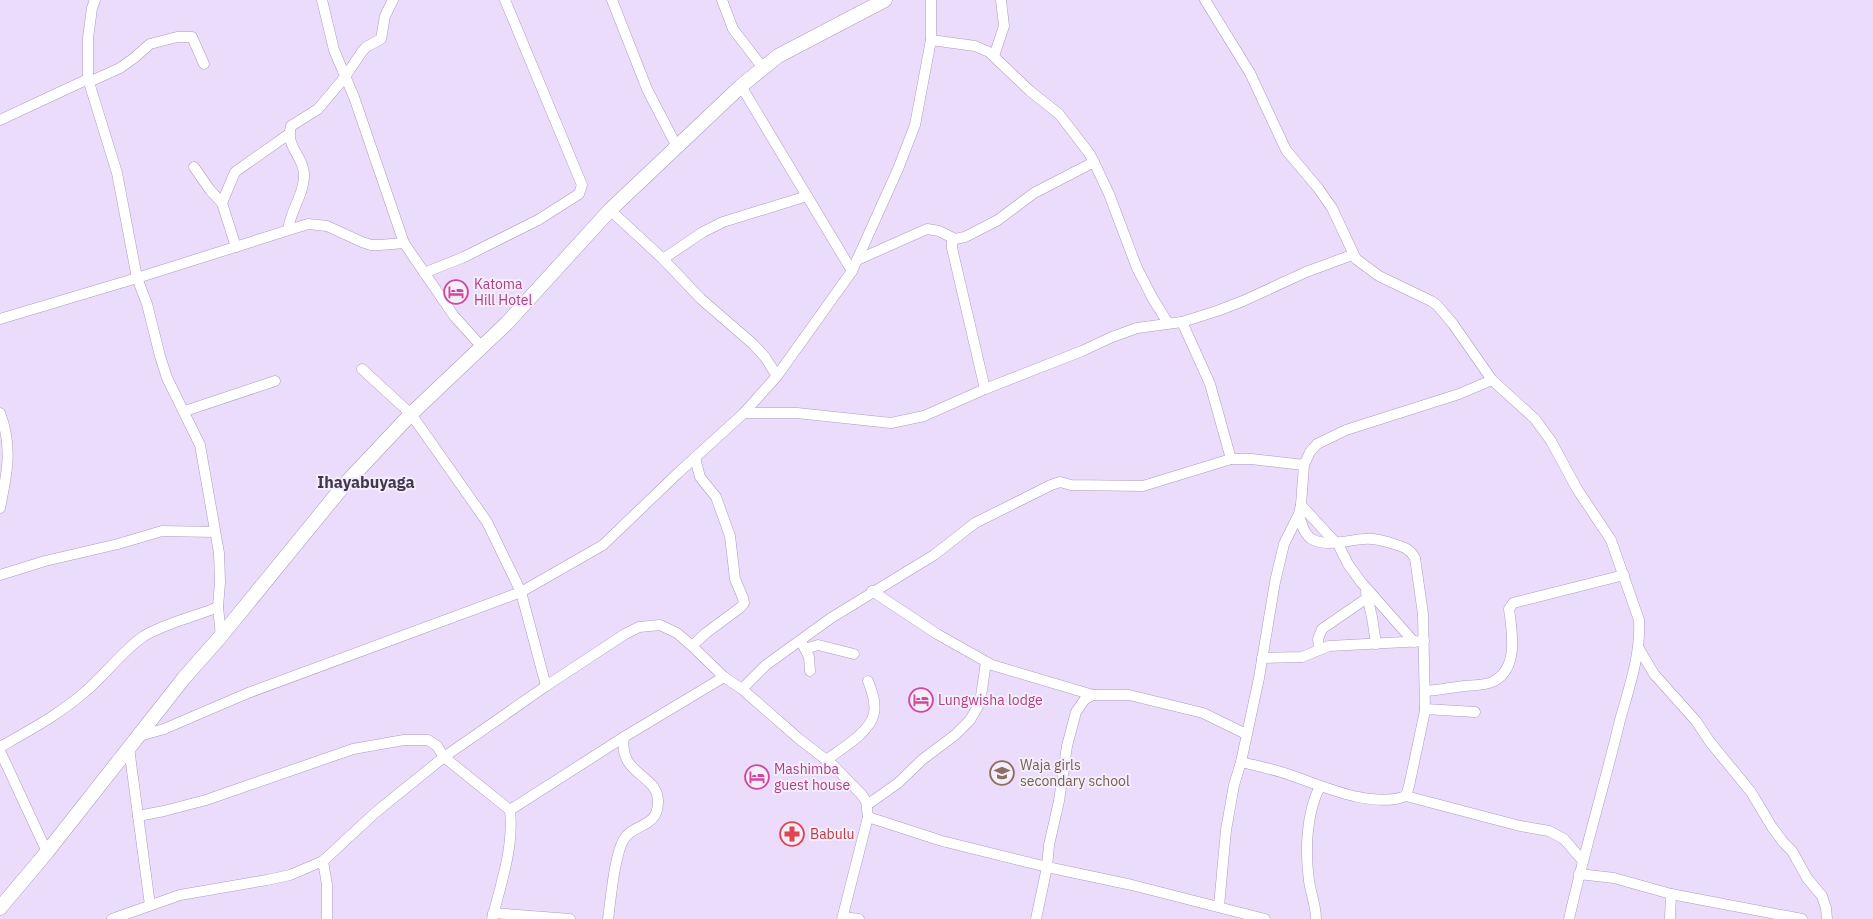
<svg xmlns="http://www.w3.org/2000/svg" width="1873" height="919" font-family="'IBM Plex Sans',sans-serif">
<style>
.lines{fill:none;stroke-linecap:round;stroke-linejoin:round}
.street-casing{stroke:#ac9ebc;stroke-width:11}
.secondary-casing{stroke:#ac9ebc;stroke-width:15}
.street{stroke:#fff;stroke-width:10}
.secondary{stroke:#fff;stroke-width:14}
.labels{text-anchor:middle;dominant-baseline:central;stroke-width:4;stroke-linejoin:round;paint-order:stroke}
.hotel-label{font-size:14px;fill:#b23c85;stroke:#f4eefb;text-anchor:start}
.education-label{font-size:14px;fill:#785e54;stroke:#f4eefb;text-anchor:start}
.health-label{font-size:14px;fill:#be3a42;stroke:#f4eefb;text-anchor:start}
.quarter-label{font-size:16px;font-weight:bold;fill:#433750;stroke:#f4eefb}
</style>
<rect width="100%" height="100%" fill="#ebdcfc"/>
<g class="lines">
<g class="street-casing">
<g id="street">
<path d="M95,0L92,8L88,38V79L117,173L137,278L147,304L160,356L167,378L200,445L219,553L220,582L218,607L221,636"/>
<path d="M322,0L334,50L354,97L404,243L454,316L482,347"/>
<path d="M612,0L647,89L677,147"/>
<path d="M722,0L733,29L763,68"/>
<path d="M1205,0L1250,73L1286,150L1318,188L1332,208L1356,259L1379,276L1431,301L1437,305L1453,324L1492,380L1535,419L1551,441L1577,489L1611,540L1639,620C1641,654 1629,688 1620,720C1604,787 1584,852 1569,919"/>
<path d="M931,40L975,46L989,52L1030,91L1059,114L1089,153L1094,162L1109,194L1137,268L1153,299L1168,323"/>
<path d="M994,56L1004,26L1001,0"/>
<path d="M89,82L120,68L134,58L150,44L177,37H192L204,64"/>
<path d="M741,86L852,271"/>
<path d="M0,120L88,79"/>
<path d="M194,167L210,190L222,203L236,247"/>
<path d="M222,203L235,172L289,134"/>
<path d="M610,210L663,259L701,299L753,344L765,357L777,376"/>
<path d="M288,230C290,211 305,193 304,174C303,155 285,147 291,126L318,109L345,77L361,53L366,47L381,39L385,16L393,0"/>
<path d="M952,238V248L985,389"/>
<path d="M663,259L703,232L723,222L807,196"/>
<path d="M857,260L927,229L939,231L955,239L965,237L998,220L1034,193L1094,162"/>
<path d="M424,273L464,257L538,220L579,194L582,185L505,0"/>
<path d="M0,319L137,278L308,224L327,226L362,242L371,245H380L404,243"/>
<path d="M1182,322L1210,384L1231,459"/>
<path d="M362,369L411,414L487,522L521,592L546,686"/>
<path d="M185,411L275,381"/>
<path d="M0,413C13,446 7,474 0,508"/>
<path d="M744,413H797L891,423L924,416L985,389L1082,351L1112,337L1137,328L1182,322L1217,311L1243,301L1306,272L1352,255"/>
<path d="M1301,505L1335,542"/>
<path d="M1337,542L1348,564L1361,582L1414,642"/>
<path d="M0,575L45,561L118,544L162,531L215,532"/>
<path d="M872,591L937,634L992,665L1093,695"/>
<path d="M1366,592L1372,617L1376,644"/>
<path d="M803,645L809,657L810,671"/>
<path d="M692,646L724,677L742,689L798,738L834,766L861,794L866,801L868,817L842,919"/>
<path d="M1638,647L1654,674L1696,721L1710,742L1751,792L1772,827L1783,842L1792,851L1807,878L1822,896L1826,908L1827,919"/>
<path d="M805,649L818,645L854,654"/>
<path d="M1319,649L1318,639L1322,629L1367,598"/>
<path d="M1262,658L1302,657L1329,646L1424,641"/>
<path d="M742,689L766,665L831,618L934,555L975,523L1051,485L1060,482L1071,485L1143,486L1231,459H1251L1304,465"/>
<path d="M1425,691C1438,690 1450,688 1464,686C1474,685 1485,686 1494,681C1519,668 1512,631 1509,609L1513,603L1624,575"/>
<path d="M1425,709L1475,712"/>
<path d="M1246,734L1203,713L1129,695H1093L1085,699L1076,712L1067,746L1059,801L1049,845L1047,867L1132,885L1265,919"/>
<path d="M139,736L164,729L248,693L521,592L603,545L678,473L744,413L777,376L852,271L898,169L915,125L931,40V0"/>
<path d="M0,747C30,730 60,714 86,691C105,675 124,649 144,636C166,623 194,617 218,607"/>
<path d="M129,748L150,905"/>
<path d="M0,751L47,852"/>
<path d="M826,760C841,749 871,732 874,713C876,702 872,691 868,681"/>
<path d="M1241,762C1257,766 1274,769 1290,775C1323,786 1372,809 1406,796L1409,786L1425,711L1423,614L1415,558C1410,549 1404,547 1394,544C1384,541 1374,538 1364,539C1347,540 1325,548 1310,538C1303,532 1301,522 1299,514"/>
<path d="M1406,796L1520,826L1549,831L1564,839L1582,860"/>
<path d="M867,805L898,783L923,759L955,735L970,720L980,703L986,662"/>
<path d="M510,810L624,737L724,677"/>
<path d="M138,816L164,811L206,800L353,749L404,740H428L437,746L444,757L510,810C514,847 501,884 492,919"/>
<path d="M868,817L942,841L1047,867L1036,919"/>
<path d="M323,861L327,885V919"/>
<path d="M1579,874L1614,878L1671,894L1802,919"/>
<path d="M1219,906L1226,830L1234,785L1241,762L1259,678L1275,582L1284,544L1299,514L1301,505L1304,465L1310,452L1317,444L1346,430L1459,394L1492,380"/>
<path d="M493,913L570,919"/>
<path d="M843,917L859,919"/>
<path d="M112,919L180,895L267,880L290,875L323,861L376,812L444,757L546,686L625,634L639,627L660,625L677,633L692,646L706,633L741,607L744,603L743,598L735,579L730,536L716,497L700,477L695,458"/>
<path d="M608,919C611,899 614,856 624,839C634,823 658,828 658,802C659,774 618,776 624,737"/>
<path d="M1316,919C1316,906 1311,894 1309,881C1305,851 1306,814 1320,786"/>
<path d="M1670,919L1671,894"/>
</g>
</g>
<g class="secondary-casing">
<path id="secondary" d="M0,908L47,852L184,678L221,636L345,484L411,414L507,323L610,210L741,86L778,56L885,0"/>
</g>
<use href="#street" class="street"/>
<use href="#secondary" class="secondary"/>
</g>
<defs>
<g id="hotel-ring" transform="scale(1.25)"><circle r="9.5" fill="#f4eefb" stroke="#d1479c" stroke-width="1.5"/><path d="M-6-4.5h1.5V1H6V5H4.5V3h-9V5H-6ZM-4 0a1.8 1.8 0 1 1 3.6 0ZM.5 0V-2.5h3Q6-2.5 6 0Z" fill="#d1479c"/></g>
<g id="school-ring" transform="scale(1.25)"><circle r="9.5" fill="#f4eefb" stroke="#8d6e63" stroke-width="1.5"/><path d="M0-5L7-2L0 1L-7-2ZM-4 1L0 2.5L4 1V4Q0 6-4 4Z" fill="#8d6e63"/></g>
<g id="pharmacy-ring" transform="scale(1.25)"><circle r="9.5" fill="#f4eefb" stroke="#e0444e" stroke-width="1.5"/><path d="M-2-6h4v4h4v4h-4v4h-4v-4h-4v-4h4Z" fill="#e0444e"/></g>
</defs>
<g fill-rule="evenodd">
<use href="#hotel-ring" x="456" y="292"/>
<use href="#hotel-ring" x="921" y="700"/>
<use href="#school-ring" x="1002" y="773"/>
<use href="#hotel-ring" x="757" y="777"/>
<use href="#pharmacy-ring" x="792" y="834"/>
</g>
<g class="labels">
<g class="hotel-label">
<text x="474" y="284">Katoma<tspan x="474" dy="16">Hill Hotel</tspan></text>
<text x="938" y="700">Lungwisha lodge</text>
<text x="774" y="769">Mashimba<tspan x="774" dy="16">guest house</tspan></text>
</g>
<g class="education-label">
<text x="1020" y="765">Waja girls<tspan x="1020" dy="16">secondary school</tspan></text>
</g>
<g class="health-label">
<text x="810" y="834">Babulu</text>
</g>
<g class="quarter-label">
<text x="366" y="482">Ihayabuyaga</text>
</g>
</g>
</svg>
